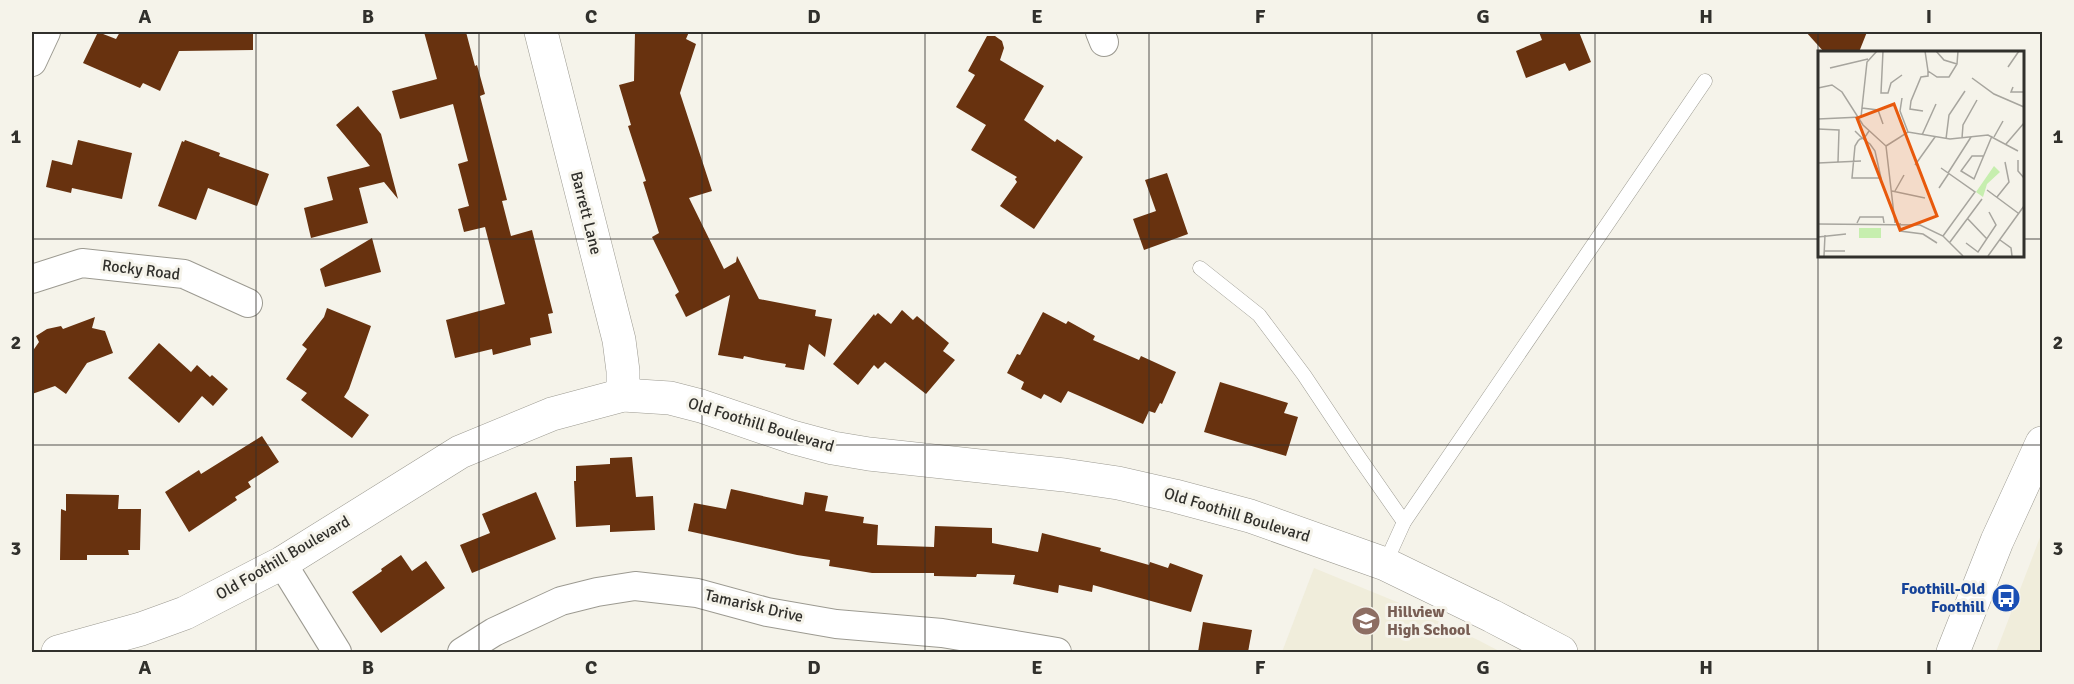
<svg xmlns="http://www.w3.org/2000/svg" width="2074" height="684" font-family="Signika,sans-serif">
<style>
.built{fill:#f0eddb}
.building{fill:#68320f}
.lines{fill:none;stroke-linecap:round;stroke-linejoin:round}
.lane-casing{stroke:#9c9a91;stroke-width:15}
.street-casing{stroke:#9c9a91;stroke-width:30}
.secondary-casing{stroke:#9c9a91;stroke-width:34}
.lane{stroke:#fff;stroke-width:14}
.street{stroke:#fff;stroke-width:28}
.secondary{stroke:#fff;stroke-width:33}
.grid{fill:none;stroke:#31302c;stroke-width:1.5;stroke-opacity:0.55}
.labels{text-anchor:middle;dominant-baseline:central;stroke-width:6;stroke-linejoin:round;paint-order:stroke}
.street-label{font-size:16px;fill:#31302c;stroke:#f5f3ea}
.transit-label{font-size:16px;font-weight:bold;fill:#164399;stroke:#f5f3ea;text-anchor:end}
.education-label{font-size:16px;font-weight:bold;fill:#785e54;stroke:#f5f3ea;text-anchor:start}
.inset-road{fill:none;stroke:#a7a59e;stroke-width:1.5}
.view{fill:#e8590c;fill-opacity:0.15;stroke:#e8590c;stroke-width:3}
.inset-edge{fill:none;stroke:#31302c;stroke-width:3}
.neatline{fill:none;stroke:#31302c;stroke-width:2}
.grid-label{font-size:20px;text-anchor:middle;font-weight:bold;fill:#31302c}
</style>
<rect width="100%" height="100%" fill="#f5f3ea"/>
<g class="built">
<path d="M2042,532V652H1996L2034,553Z"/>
<path d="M1314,568L1397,602L1478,640L1501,652H1282Z"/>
</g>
<g class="building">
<path d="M98,32L116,39L120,32H253V50L179,51L160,91L143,83L140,88L83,63Z"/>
<path d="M424,32H466L475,66L477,65L485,94L480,96L507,200L502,201L511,236L532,230L553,313L548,314L552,333L530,338L531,345L493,355L492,349L455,358L446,320L505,304L485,227L464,232L458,209L469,206L458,164L468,161L453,104L400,119L392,91L437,79Z"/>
<path d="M635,32H689L686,39L696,44L680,93L712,191L689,198L724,269L736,262L737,256L759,299L816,310L815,316L832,319L825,357L809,344L804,370L785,367L786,364L762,360L744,356L743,359L718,355L730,295L686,317L675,295L679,292L652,237L659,233L643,182L646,181L628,126L631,125L619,85L634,81Z"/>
<path d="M1539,32H1579L1591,62L1569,71L1565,63L1526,78L1516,51L1542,40Z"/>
<path d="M1806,32H1867L1859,52H1824Z"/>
<path d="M987,36H995L1002,41L1004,48L1000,60L1044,86L1024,120L1055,142L1057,139L1083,157L1034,229L1000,206L1017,182L1015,179L1017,177L971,150L986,125L956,107L975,75L968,71Z"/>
<path d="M358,106L381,134L398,199L384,182L359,188L368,223L311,238L304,208L333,200L327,177L370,166L336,125Z"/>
<path d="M78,140L132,153L122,199L72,188L71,193L46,187L52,160L72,165Z"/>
<path d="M185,140L220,153L219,156L269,174L257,206L208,188L196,220L158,206L182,141L184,142Z"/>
<path d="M1167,173L1188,234L1144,250L1133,219L1156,211L1145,180Z"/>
<path d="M372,238L381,272L325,287L320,269Z"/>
<path d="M327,308L371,326L349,389L344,397L369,415L352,438L301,400L307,393L286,379L307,349L302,345L324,317Z"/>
<path d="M902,310L913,320L917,316L949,343L943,351L955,360L926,394L885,362L878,369L874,365L858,385L833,364L874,314L875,316L878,313L891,324Z"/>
<path d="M1043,312L1066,324L1068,321L1095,336L1093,340L1139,360L1141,356L1176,372L1162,404L1160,403L1155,413L1149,411L1143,424L1068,391L1061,403L1044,394L1041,399L1021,389L1024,382L1007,373L1017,354L1020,355Z"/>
<path d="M95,317L92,328L105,331L113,353L87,363L66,394L55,386L32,394V352L39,342L36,336L47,329L61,326L63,329Z"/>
<path d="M159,343L191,372L197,365L210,377L212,375L228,389L213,406L202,396L179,423L128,378Z"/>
<path d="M1220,382L1288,403L1284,413L1298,417L1286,456L1204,432Z"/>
<path d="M262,436L279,462L248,482L251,487L235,497L237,500L189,532L165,492L199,470L201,474Z"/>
<path d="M632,457L636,497L653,496L655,530L610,532V525L576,527L574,481H576V466L610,464V458Z"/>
<path d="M731,489L803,505L805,492L828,496L825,511L864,517L863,523L878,525L877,545L934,547L935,526L992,528V543L1038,552L1042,533L1101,548L1100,551L1149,565L1150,562L1168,568L1170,563L1203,575L1191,612L1093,585L1092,592L1059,585L1058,593L1013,584L1015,575L977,574L976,577L934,576V573H872L829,566L830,560L797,555L688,531L694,503L726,509Z"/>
<path d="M536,492L556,539L472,573L460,545L490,533L482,514Z"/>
<path d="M66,494L119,495L118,509H141L140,550H128L129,555H87V560H60L61,509L66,511Z"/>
<path d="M401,555L412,571L426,561L445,588L381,633L352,592L382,571L381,569Z"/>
<path d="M1203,622L1252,630L1248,652H1198Z"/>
</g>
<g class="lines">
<g class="lane-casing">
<g id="lane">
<path d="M1200,268L1259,315L1304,375L1358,456L1404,522"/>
<path d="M1385,564L1404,522L1705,81"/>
</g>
</g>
<g class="street-casing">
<g id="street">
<path d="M1100,32L1104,42"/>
<path d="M32,62L46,32"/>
<path d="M32,279L82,263L184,274L248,303"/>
<path d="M282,563L337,652"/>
<path d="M462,652L494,632L561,601L597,592L635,586L697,593L767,612L836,624L942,633L1057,652"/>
</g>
</g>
<g class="secondary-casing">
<g id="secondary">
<path d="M541,32L619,340L623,371V395"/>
<path d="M58,652L141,629L185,613L282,563L460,452L552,414L623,395L670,398L701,406L792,437L833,448L869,454L1064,475L1118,483L1175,496L1250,516L1385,564L1492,616L1561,652"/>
<path d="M1953,652L1997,541L2042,443"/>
</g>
</g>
<use href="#lane" class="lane"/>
<use href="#street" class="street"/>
<use href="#secondary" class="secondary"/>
</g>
<path class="grid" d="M256,32V652M479,32V652M702,32V652M925,32V652M1149,32V652M1372,32V652M1595,32V652M1818,32V652M32,239H1819M2022,239H2042M32,445H2042"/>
<defs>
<g id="bus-disc" transform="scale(1.5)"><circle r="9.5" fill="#1a4fb4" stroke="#f5f3ea"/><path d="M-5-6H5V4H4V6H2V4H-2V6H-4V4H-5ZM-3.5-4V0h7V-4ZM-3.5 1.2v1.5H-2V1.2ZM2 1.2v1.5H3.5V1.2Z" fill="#fff"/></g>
<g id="school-disc" transform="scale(1.5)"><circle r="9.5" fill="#8d6e63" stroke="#f5f3ea"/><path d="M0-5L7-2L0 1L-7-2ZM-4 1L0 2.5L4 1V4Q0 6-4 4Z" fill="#fff"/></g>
</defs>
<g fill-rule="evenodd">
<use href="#bus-disc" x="2006" y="598"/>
<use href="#school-disc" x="1366" y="621"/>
</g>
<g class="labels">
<g class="street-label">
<text transform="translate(586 213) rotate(76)">Barrett Lane</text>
<text transform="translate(141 270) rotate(7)">Rocky Road</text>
<text transform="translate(761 425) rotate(17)">Old Foothill Boulevard</text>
<text transform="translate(1237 515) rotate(17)">Old Foothill Boulevard</text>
<text transform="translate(283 558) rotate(-30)">Old Foothill Boulevard</text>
<text transform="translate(754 606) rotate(13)">Tamarisk Drive</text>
</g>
<g class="transit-label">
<text x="1985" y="589">Foothill-Old<tspan x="1985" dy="18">Foothill</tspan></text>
</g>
<g class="education-label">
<text x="1387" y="612">Hillview<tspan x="1387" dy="18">High School</tspan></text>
</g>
</g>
<g transform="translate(1818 51)">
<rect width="206" height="206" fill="#f5f3ea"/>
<path d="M176,115L182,121L169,133L165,146L158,141ZM41,177H63V187H41Z" fill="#c6eeae"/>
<path class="inset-road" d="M65,0L63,42H70L73,32L84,24M107,0L110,20M118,0L126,9L139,13M190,16L201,0M12,17L50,8M110,20L119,26H131L139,13L140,0M154,27L176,43L206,56M195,36L193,41H206M0,37L14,34L24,41L45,74L68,95L77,172M84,47L82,60L90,81M44,57L60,59L65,73M105,60L92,58L93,50L103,26L110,25V20M0,68L43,66L49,11L59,0M0,78L21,79L20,111M37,80L44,87L52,93L57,100L63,127H34L37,95L40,90L42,88H43L44,87H46L47,86L51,80M104,84L118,53M176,86L185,70M144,87L145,74L159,49M128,88L131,64L147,40M188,93L206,72M68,95L90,81L132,88L170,84L200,100M166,105H154L143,120L156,128L174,85M200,109V120L206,127M0,112L43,110M97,114L117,86M123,117L157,141L125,185M130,122L153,86M121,137L131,122M169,139L200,162M74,140L107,147M77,140L86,124M179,146L191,131L187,111M149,167L169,188M39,172L42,166H65L66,172M82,172V180L105,183L119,192M0,173L102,174L125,185L145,205M0,186L28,183M182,189L193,197L194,205M132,191L164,148M148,192L160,201L178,174L171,161M6,200H27M6,205L7,184M170,205L206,155"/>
<path class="view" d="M76,53L119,165L82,179L39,67Z"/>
<rect width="206" height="206" class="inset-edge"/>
</g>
<rect width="2074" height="684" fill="none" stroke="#f5f3ea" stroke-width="66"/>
<rect x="33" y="33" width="2008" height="618" class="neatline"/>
<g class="grid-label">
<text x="145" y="23">A</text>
<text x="368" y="23">B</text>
<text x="591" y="23">C</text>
<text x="814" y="23">D</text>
<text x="1037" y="23">E</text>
<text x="1260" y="23">F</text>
<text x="1483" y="23">G</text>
<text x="1706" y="23">H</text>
<text x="1929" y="23">I</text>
<text x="16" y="143">1</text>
<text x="2058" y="143">1</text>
<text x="16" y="349">2</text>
<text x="2058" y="349">2</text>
<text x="16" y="555">3</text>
<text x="2058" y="555">3</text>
<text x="145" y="674">A</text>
<text x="368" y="674">B</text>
<text x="591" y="674">C</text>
<text x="814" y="674">D</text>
<text x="1037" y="674">E</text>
<text x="1260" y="674">F</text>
<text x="1483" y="674">G</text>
<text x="1706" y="674">H</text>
<text x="1929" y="674">I</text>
</g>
</svg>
